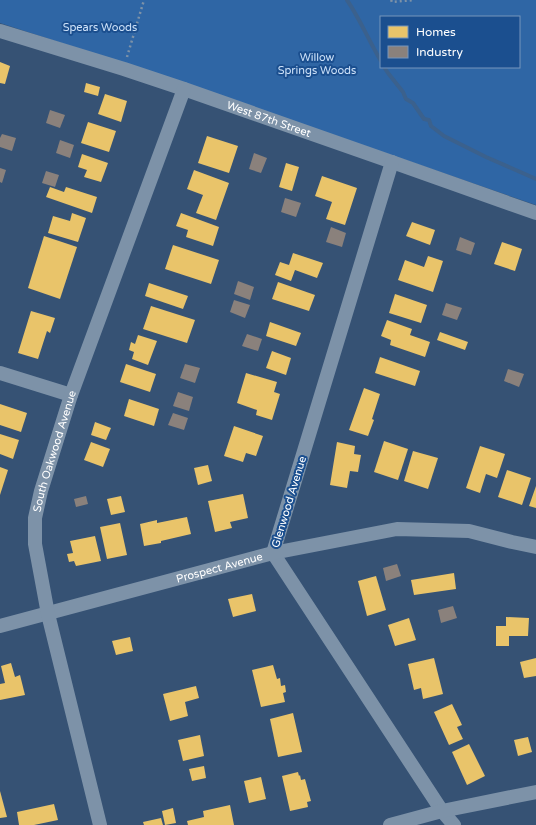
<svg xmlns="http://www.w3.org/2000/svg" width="536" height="825" font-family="'Varela Round',sans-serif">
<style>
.green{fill:#2f66a5;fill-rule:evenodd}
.homes{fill:#e9c46a}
.industry{fill:#8a817c}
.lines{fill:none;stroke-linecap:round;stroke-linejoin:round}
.stream{stroke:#3b618d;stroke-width:4}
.path{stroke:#7d92a8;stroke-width:2.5;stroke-dasharray:2 3;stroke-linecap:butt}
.street{stroke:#7d92a8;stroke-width:14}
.labels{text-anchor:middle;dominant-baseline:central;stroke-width:4;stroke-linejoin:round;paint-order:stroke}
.park-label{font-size:11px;fill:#cfe3fa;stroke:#1b4f8f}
.street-label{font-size:11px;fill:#fff;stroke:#1b4f8f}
</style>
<rect width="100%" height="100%" fill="#365274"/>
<path class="green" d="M0,0H536V205L117,61L0,23ZM381,17H519V67H381Z"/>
<g class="homes">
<path d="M0,62L10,66L5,84L0,83Z"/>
<path d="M86,83L100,87L98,96L84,92Z"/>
<path d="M105,94L127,101L121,122L98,114Z"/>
<path d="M88,122L116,131L109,152L81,143Z"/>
<path d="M207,136L238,146L229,173L198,163Z"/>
<path d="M82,154L108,163L101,182L84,177L87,170L78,167Z"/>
<path d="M286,163L299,167L292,191L279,187Z"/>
<path d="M194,170L229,183L216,220L196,213L203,195L187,189Z"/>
<path d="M322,176L357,188L345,225L326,219L332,202L315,196Z"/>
<path d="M50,187L64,192L66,187L97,197L92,213L46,197Z"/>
<path d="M72,213L86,218L78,242L48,233L53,216L70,221Z"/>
<path d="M181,213L219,227L213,246L186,237L188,230L176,226Z"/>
<path d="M412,222L435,230L430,245L406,236Z"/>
<path d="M44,236L77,247L60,299L28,288Z"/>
<path d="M502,242L522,249L515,271L494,264Z"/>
<path d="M173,245L219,260L211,284L165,269Z"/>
<path d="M293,253L323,263L317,278L295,270L291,281L275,275L280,262L289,265Z"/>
<path d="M428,256L443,261L433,292L398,280L405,260L424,267Z"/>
<path d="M278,282L315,295L309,311L272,299Z"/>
<path d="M149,283L188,296L183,309L145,296Z"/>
<path d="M395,294L427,305L421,323L389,313Z"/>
<path d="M151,306L195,320L187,343L143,329Z"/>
<path d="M31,311L55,318L50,333L47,331L38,359L18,353Z"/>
<path d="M387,320L412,329L410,335L430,342L425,357L390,345L391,340L381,336Z"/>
<path d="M270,322L301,333L296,346L266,336Z"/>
<path d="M440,332L468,342L465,350L437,340Z"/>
<path d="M138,335L157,341L148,365L132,359L134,352L129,350L131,342L135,344Z"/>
<path d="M272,351L291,358L286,375L266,368Z"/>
<path d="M380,357L420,371L415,386L375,373Z"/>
<path d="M126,364L156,374L150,392L120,382Z"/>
<path d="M246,373L277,382L274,392L280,394L272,420L256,415L257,410L237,403Z"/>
<path d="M364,388L380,394L372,419L374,420L368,436L349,430Z"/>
<path d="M129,399L159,409L154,426L124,416Z"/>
<path d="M0,404L27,413L21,432L0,425Z"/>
<path d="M95,422L111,428L106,440L91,435Z"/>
<path d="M234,426L263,436L256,456L246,453L243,462L224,456Z"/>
<path d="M0,434L19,440L13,459L0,454Z"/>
<path d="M384,441L408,449L398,480L374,472Z"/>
<path d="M91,442L110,449L103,467L84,460Z"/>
<path d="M337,442L355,446L354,454L361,455L358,472L350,471L347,488L330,485Z"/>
<path d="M480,446L505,454L497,478L486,474L480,493L466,488Z"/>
<path d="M413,451L438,458L428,489L404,481Z"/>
<path d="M208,465L212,481L198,485L194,468Z"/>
<path d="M0,467L8,470L0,495Z"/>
<path d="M507,470L531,478L522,505L498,497Z"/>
<path d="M536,486V508L529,506Z"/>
<path d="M243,494L248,518L230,522L232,528L215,532L208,501Z"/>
<path d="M121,496L125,512L111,515L107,499Z"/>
<path d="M187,517L191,534L161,541V543L144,546L140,524L157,520V523Z"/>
<path d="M120,523L127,555L107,559L100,527Z"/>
<path d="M95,536L101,561L76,566L74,561L69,562L67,554L73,553L70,541Z"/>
<path d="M454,573L456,589L414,595L411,580Z"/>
<path d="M376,576L386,610L367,616L358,581Z"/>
<path d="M252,594L256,611L233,617L228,599Z"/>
<path d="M506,617L529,618L528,636H509V646H496V626H506Z"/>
<path d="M409,618L416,640L395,646L388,625Z"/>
<path d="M130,637L133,651L116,655L112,641Z"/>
<path d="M434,658L443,694L423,699L421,688L414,690L408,664Z"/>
<path d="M536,658V676L524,678L520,662Z"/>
<path d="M11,663L15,677L20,675L25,695L0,700V684L5,683L1,666Z"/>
<path d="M273,665L277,679L280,678L281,686L285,685L286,692L283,693L285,702L261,707L252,670Z"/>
<path d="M196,686L199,698L185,702L188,716L170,721L163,694Z"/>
<path d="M452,704L462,725L457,727L463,739L449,745L434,712Z"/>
<path d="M293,713L302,752L278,757L270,719Z"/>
<path d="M200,735L204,756L183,761L178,740Z"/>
<path d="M528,737L532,752L518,756L514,740Z"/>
<path d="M469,744L485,776L467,785L452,752Z"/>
<path d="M204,766L206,778L192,781L189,769Z"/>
<path d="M298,772L299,776L300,775L301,780L305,779L311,801L307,802L308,807L290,811L282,776Z"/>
<path d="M261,777L266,799L249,803L244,781Z"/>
<path d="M0,791L7,817L0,818Z"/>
<path d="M54,804L58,820L34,825H19L17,812Z"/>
<path d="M230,805L234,825H188L187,821L204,817L203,811Z"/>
<path d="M173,808L176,823L165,825L162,811Z"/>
<path d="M161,818L163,825H144L143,822Z"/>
</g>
<g class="industry">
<path d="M50,110L65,115L60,128L46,123Z"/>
<path d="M2,134L16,138L12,151L0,147V138Z"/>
<path d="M60,140L74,145L70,158L56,153Z"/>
<path d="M254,153L267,158L261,173L249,169Z"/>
<path d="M0,168L6,170L2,183L0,182Z"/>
<path d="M46,171L59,175L55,187L42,183Z"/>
<path d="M285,198L301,203L296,217L281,212Z"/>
<path d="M331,227L346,233L342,247L326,242Z"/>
<path d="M460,237L475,243L471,255L456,250Z"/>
<path d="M238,281L254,287L250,300L234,294Z"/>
<path d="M234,300L250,305L245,318L230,312Z"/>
<path d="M446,303L462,308L457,320L442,315Z"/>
<path d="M247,334L262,339L258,351L242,346Z"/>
<path d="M185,364L200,368L195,383L180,378Z"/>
<path d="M508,369L524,374L519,387L504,381Z"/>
<path d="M178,392L193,397L189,411L173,406Z"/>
<path d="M173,413L188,418L184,430L168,425Z"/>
<path d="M86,496L88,504L76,507L74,499Z"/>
<path d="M397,564L401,576L386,581L383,568Z"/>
<path d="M453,606L457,618L441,623L438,610Z"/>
</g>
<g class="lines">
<g class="stream">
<path d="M347,0C360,19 369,41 381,61"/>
<path d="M384,67L388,73L403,92L406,99L413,103L424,119L429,120L431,126L444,136L486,157L536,179"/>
</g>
<g class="path">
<path d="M391,0L392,2L414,0"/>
<path d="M127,57L144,0"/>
</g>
<g class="street">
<path id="s1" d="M0,31L124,69L184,89L392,162L536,213"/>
<path d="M392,162L273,553L442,811L454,825"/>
<path d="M0,373L71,395"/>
<path id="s2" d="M0,626L273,553L397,529L469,531L512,542L536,547"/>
<path id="s3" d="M100,825L48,614L35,544V518L41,491L71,395L184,89"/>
<path d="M390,825L442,811L536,792"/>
</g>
</g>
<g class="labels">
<g class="park-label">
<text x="100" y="27">Spears Woods</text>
<text x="317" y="57">Willow<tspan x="317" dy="13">Springs Woods</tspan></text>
</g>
<g class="street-label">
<text stroke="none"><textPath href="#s1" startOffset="283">West 87th Street</textPath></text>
<text stroke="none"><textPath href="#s3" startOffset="384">South Oakwood Avenue</textPath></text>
<text transform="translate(289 502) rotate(-73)">Glenwood Avenue</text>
<text stroke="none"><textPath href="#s2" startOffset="227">Prospect Avenue</textPath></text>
</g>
</g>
<rect x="380" y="16" width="140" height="52" fill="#1b4f8f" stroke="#7695bc"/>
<rect x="388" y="26" width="20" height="12" fill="#e9c46a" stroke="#7695bc"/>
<text x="416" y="36" font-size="12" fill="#ffffff">Homes</text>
<rect x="388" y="46" width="20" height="12" fill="#8a817c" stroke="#7695bc"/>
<text x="416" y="56" font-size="12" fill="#ffffff">Industry</text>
</svg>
